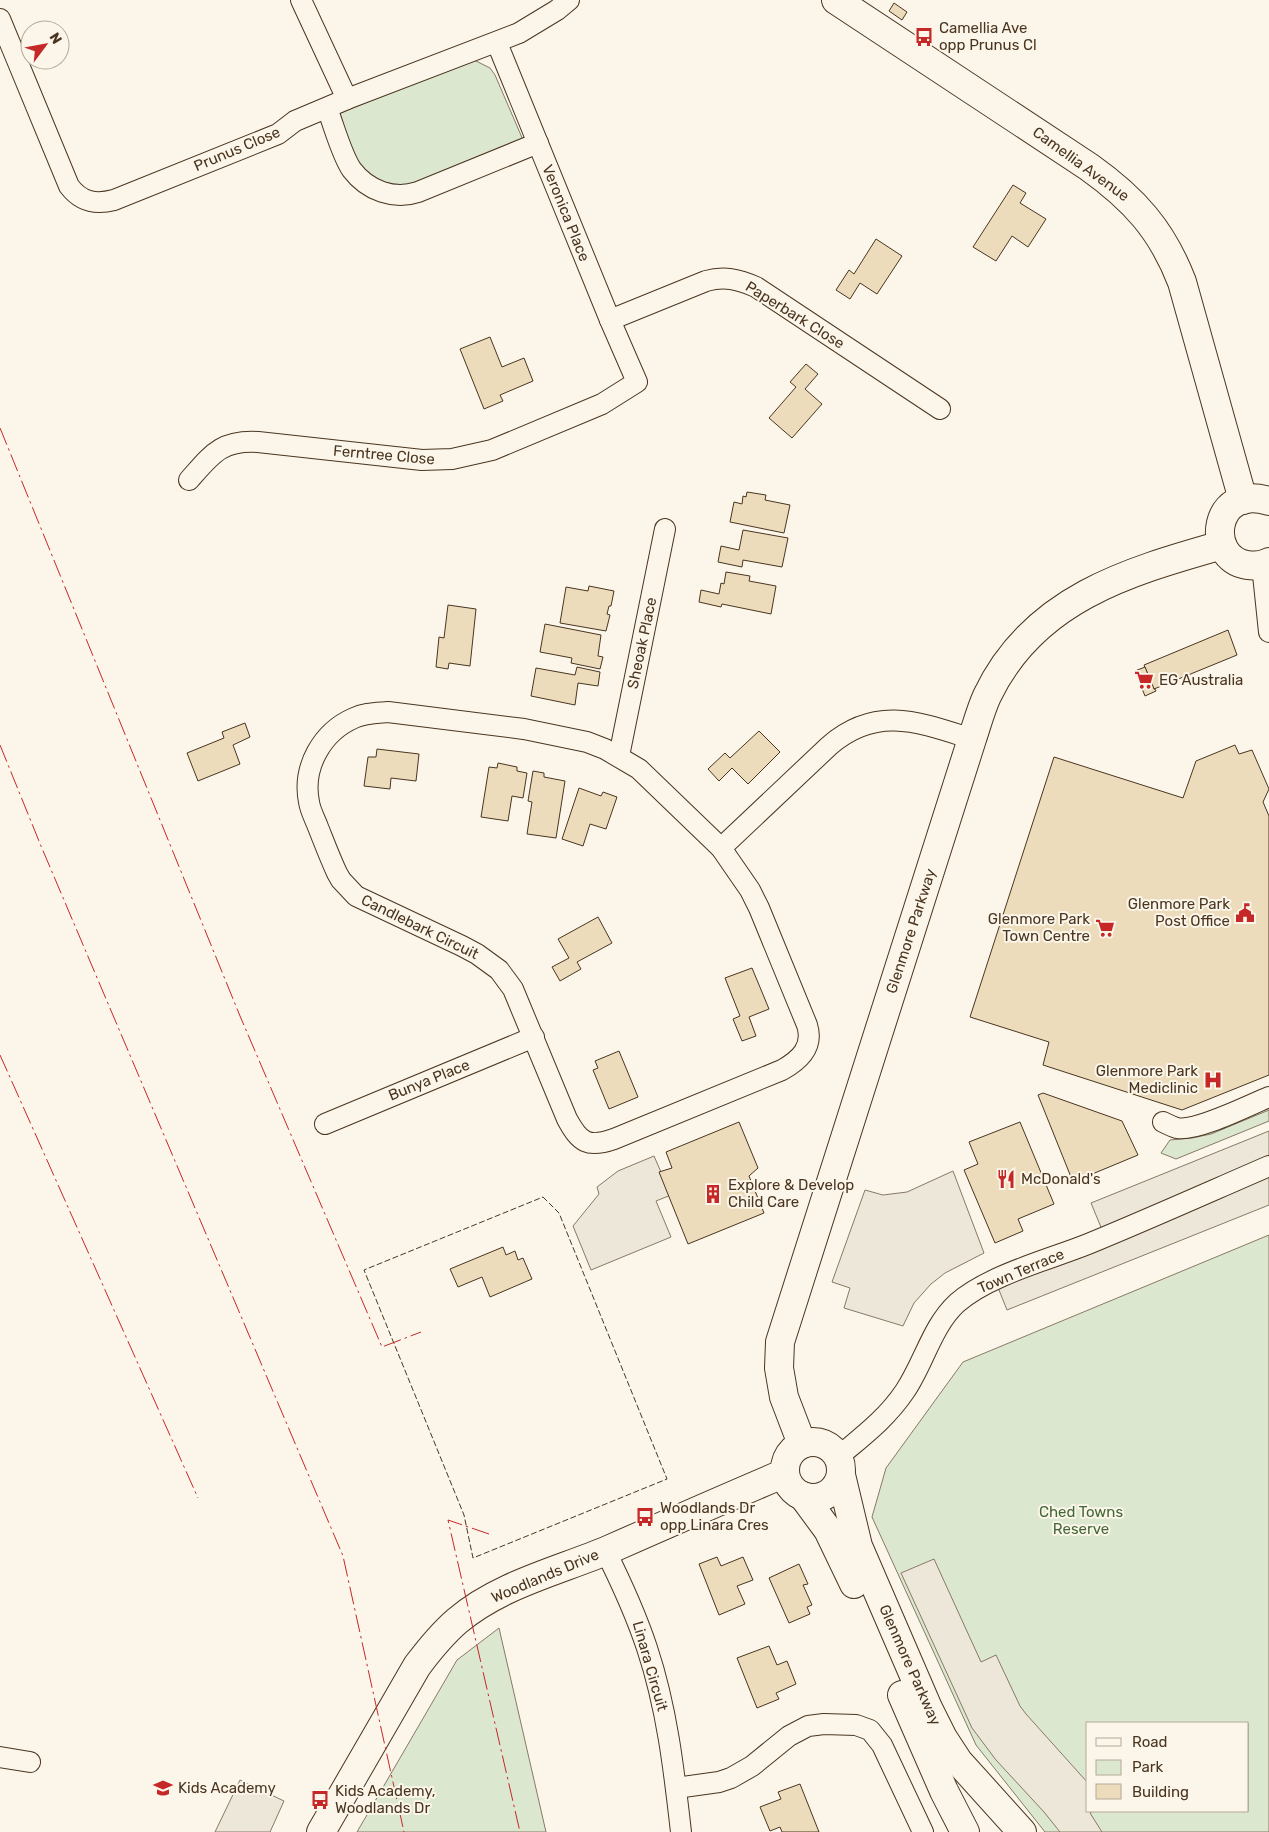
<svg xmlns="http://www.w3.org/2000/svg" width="1269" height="1832" font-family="Rubik,sans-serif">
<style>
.green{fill:#dce7d0;stroke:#887966;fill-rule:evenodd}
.parking{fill:#ede7d9;stroke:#887966}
.building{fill:#ecdcbc;stroke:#4a3520}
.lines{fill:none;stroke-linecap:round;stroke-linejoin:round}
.street-casing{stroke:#4a3520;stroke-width:22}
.secondary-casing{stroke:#4a3520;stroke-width:30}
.street{stroke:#fbf6e9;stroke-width:20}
.secondary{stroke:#fbf6e9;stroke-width:28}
.fence{stroke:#4a3520;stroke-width:1;stroke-dasharray:6 2.5;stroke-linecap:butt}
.power{stroke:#c62828;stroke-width:1;stroke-dasharray:18 4 2.5 4;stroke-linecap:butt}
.labels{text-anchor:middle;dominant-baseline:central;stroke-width:4;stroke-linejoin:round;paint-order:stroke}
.poi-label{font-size:15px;fill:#4a3520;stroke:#fbf6e9;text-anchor:start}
.street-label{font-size:15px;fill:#4a3520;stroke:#fbf6e9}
.park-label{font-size:15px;fill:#436837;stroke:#fbf6e9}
</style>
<rect width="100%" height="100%" fill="#fbf6e9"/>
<g class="green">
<path d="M474,60L490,68L495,75L523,140L420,183L402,187L376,181L356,161L338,114L468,61Z"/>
<path d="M1269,1110V1121L1176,1159L1161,1153L1170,1140L1192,1138L1211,1134Z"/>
<path d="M1269,1235V1832H1045L976,1745L872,1517L886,1468L963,1362ZM1088,1723H1248V1811H1088Z"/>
<path d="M499,1628L546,1832H357L457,1660Z"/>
</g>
<g class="parking">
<path d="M1269,1131V1205L1007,1310L995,1280L1105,1237L1091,1203Z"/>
<path d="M654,1156L671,1195L656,1201L671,1237L591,1270L573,1226L599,1194L597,1187L618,1171Z"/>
<path d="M953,1171L984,1253L945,1273L931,1284L914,1303L903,1326L844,1308L850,1288L832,1282L865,1190L883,1195L907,1192Z"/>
<path d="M934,1559L981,1662L996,1655L1020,1706L1026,1714L1088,1783V1811H1093L1090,1813L1102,1832H1060L1044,1812L996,1760L972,1728L901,1573Z"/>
<path d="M240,1780L284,1801L270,1832H215Z"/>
</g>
<g class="building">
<path d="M894,3L907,12L902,20L889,11Z"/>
<path d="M1013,185L1026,193L1020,203L1046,219L1028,247L1012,236L996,261L973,247Z"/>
<path d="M876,239L902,256L877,294L860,283L850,299L836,290L849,270L854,274Z"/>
<path d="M490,337L502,367L524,358L533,381L500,395L503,401L484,409L460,349Z"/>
<path d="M806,364L818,374L805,389L822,404L792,438L769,418L796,387L790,382Z"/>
<path d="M747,492L766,495L765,500L790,505L784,533L730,522L734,502L742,504L743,496L746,497Z"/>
<path d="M743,530L788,538L782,567L743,560L742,567L718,562L721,546L739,550Z"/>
<path d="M726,572L750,576L749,581L776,586L771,614L722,604L721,607L699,602L701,590L719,594L721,583L724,584Z"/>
<path d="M589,586L614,591L611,606H609L607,614L610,615L606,631L560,623L566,587L588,591Z"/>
<path d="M448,605L476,609L470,666L449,663L448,669L436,667L439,637L444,638Z"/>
<path d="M545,624L601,635L598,656L603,657L600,669L571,663L572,658L540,652Z"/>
<path d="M1228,630L1237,655L1154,689L1144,665Z"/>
<path d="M577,667L600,672L598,686L578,683L575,705L531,696L536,668L575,675Z"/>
<path d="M1145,667L1154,689H1155L1156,691L1145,696L1135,671Z"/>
<path d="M245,723L250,737L233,745L240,764L198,781L187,753L224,738L222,732Z"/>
<path d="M759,731L780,752L748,784L732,768L719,781L708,769L725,753L730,758Z"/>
<path d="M1235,745L1239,754L1252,750L1269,789L1263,802L1269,816V1075L1182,1110L1043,1065L1049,1042L970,1017L1054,757L1183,798L1196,761Z"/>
<path d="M377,749L419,754L416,781L391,778L390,789L364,786L368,757H376Z"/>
<path d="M498,763L517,767V771L527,773L523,798L512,796L508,821L481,817L489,767L497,768Z"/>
<path d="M533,771L544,773V777L565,781L556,838L527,834L532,802L528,801Z"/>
<path d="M579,788L601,796L603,792L617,797L606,829L590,824L583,846L562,839Z"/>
<path d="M598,917L612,943L577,962L581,969L560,981L552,967L569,958L558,939Z"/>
<path d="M752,968L769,1009L749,1017L756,1036L742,1041L733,1019L740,1016L725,978Z"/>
<path d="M619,1051L638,1097L609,1109L593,1070L598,1068L595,1061Z"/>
<path d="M1043,1093L1122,1121L1138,1155L1073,1182L1038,1095Z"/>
<path d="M739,1122L758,1168L749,1176L764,1213L688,1244L659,1172L672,1168L666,1152Z"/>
<path d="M1020,1122L1054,1204L1018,1219L1023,1231L995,1243L964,1170L978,1164L969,1142Z"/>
<path d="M503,1247L506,1255L515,1251L518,1260L523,1258L532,1279L490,1297L482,1277L458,1287L450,1269Z"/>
<path d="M717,1557L721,1566L743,1557L753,1580L737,1586L745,1604L719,1615L699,1564Z"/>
<path d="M799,1564L808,1584L803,1585L812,1605L807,1607L810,1614L789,1623L769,1578Z"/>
<path d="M769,1646L777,1665L787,1661L796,1684L776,1693L779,1699L757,1708L737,1658Z"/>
<path d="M800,1784L819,1832H782L780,1827L770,1831L760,1807L781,1799L778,1792Z"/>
</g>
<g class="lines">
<g class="street-casing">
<g id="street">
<path d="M301,0L347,99"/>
<path d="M0,19L69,186C81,202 95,205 114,200L278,134L295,121L347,99L519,33L557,10L569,0"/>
<path d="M327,108C334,126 342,156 352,170C368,191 394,200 418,192L538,143"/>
<path d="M610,320L706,281C724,276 738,279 756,287L940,409"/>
<path d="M189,480C212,454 221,440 258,442L422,460L452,459L492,450L602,404L637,382L610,320L497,43"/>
<path d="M1262,565L1269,632"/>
<path d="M388,712L524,729L587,742L605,749L639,769L721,848L750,890L759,908L807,1025C814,1047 800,1060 782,1070L614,1139C588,1148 580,1143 567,1119L513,989L499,970L477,954L462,946L356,896L341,880L337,873C330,858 324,842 318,827C315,819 310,810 309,802C302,767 322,732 354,718C364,713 376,713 388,712Z"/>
<path d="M619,756L665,529"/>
<path d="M721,848L829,746C876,705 919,722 972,739"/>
<path d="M1163,1122C1167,1124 1173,1127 1177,1128C1197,1132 1249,1105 1269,1097"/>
<path d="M325,1124L534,1037"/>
<path d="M838,1457C863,1436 887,1418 905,1391C924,1363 932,1326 957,1303C989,1275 1048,1260 1088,1244C1149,1219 1209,1192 1269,1166"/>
<path d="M605,1550C621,1582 636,1615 647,1648C667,1708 674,1770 681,1832"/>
<path d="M0,1757L30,1762"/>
<path d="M676,1788L719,1782L731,1778L752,1766L789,1736L808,1726L824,1724L856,1725L870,1730L882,1745L923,1832"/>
</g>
</g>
<g class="secondary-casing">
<g id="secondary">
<path d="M836,0L1089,167C1134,199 1162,230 1182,282L1243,500"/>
<path d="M1269,501C1213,483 1204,558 1247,565C1254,566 1262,566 1269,562"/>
<circle cx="813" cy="1470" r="28"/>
<path d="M802,1444L784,1397L779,1368L780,1342L972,739C977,724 981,709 987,696C1033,599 1127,572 1222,545"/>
<path d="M841,1475L858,1546L928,1708L943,1738L958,1761L1022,1832"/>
<path d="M803,1496L828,1530L854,1584"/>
<path d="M902,1695L944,1791L965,1832"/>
<path d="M321,1832L417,1666C429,1650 442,1634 457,1621C499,1585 558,1571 608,1550C667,1524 726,1498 785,1473"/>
</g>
</g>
<use href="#street" class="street"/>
<use href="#secondary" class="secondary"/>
<path class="fence" d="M543,1197L559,1213L667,1479L473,1558L464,1515L364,1270Z"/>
<g class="power">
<path d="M0,428L240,1016L382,1347L421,1332"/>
<path d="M0,745L41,846L343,1556L404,1832"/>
<path d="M0,1055L198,1498"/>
<path d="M489,1534L448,1520L520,1832"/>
</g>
</g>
<defs>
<g id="bus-bare" transform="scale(1.5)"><path d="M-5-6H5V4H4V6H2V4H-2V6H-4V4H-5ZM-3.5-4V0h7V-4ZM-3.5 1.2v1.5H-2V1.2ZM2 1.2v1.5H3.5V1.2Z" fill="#c62828" stroke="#fbf6e9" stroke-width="2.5" paint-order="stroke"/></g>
<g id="supermarket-bare" transform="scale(1.5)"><path d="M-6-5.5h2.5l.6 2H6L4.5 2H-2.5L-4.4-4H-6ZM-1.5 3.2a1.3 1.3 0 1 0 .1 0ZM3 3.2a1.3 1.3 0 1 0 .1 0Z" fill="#c62828" stroke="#fbf6e9" stroke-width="2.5" paint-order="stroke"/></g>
<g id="civic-bare" transform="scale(1.5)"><path d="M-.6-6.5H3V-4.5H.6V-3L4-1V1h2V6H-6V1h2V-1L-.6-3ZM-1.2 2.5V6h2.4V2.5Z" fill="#c62828" stroke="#fbf6e9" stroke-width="2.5" paint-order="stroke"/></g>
<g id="hospital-bare" transform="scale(1.5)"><path d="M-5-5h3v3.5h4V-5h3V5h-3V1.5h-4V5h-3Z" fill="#c62828" stroke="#fbf6e9" stroke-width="2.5" paint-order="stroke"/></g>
<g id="restaurant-bare" transform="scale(1.5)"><path d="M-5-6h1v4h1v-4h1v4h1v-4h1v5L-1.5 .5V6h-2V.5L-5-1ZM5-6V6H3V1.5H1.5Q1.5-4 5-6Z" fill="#c62828" stroke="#fbf6e9" stroke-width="2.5" paint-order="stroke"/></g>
<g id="building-bare" transform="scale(1.5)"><path d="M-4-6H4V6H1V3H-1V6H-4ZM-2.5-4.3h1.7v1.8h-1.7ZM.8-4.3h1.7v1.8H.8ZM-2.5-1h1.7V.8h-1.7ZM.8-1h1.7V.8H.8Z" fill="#c62828" stroke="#fbf6e9" stroke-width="2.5" paint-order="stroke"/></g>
<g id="school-bare" transform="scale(1.5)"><path d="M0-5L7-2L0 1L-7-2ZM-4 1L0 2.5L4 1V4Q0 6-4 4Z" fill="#c62828" stroke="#fbf6e9" stroke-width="2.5" paint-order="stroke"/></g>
</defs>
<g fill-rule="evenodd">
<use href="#bus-bare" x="924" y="37"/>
<use href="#supermarket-bare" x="1144" y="680"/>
<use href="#civic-bare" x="1245" y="913"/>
<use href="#supermarket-bare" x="1105" y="928"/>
<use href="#hospital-bare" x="1213" y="1080"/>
<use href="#restaurant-bare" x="1006" y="1179"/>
<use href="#building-bare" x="713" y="1194"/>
<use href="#bus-bare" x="645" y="1517"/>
<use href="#school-bare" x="163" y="1788"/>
<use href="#bus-bare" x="320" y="1800"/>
</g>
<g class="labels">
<g class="poi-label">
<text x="939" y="28">Camellia Ave<tspan x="939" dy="17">opp Prunus Cl</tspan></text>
<text x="1159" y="680">EG Australia</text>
<text x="1230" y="904" text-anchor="end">Glenmore Park<tspan x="1230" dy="17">Post Office</tspan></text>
<text x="1090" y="919" text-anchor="end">Glenmore Park<tspan x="1090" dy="17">Town Centre</tspan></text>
<text x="1198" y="1071" text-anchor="end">Glenmore Park<tspan x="1198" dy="17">Mediclinic</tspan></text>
<text x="1021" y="1179">McDonald's</text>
<text x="728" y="1185">Explore &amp; Develop<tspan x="728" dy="17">Child Care</tspan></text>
<text x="660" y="1508">Woodlands Dr<tspan x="660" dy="17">opp Linara Cres</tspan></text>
<text x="178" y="1788">Kids Academy</text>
<text x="335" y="1791">Kids Academy,<tspan x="335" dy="17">Woodlands Dr</tspan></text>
</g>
<g class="street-label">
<text transform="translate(237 149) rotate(-23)">Prunus Close</text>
<text transform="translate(1081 164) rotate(36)">Camellia Avenue</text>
<text transform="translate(566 213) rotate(68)">Veronica Place</text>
<text transform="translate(795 315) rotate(32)">Paperbark Close</text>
<text transform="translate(384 455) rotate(5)">Ferntree Close</text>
<text transform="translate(642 643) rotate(-78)">Sheoak Place</text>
<text transform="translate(420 927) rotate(26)">Candlebark Circuit</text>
<text transform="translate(911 931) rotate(-72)">Glenmore Parkway</text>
<text transform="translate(429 1080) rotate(-22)">Bunya Place</text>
<text transform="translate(1021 1271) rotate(-23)">Town Terrace</text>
<text transform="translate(545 1576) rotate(-23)">Woodlands Drive</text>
<text transform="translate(910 1665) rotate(66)">Glenmore Parkway</text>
<text transform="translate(650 1666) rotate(74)">Linara Circuit</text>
</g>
<g class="park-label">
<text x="1081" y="1512">Ched Towns<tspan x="1081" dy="17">Reserve</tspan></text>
</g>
</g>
<rect x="1086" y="1722" width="162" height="90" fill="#fbf6e9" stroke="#b4a999"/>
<rect x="1096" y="1738" width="25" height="8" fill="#fbf6e9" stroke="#b4a999"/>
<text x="1132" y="1747" font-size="15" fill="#4a3520">Road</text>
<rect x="1096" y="1760" width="25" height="15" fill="#dce7d0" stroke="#b4a999"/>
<text x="1132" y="1772" font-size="15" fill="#4a3520">Park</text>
<rect x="1096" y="1784" width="25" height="15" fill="#ecdcbc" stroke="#b4a999"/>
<text x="1132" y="1797" font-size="15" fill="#4a3520">Building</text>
<g transform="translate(45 45) rotate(58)"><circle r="24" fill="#fbf6e9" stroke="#b4a999"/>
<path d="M0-4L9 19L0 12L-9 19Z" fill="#c62828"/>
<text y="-8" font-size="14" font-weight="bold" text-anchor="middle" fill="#4a3520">N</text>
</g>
</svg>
